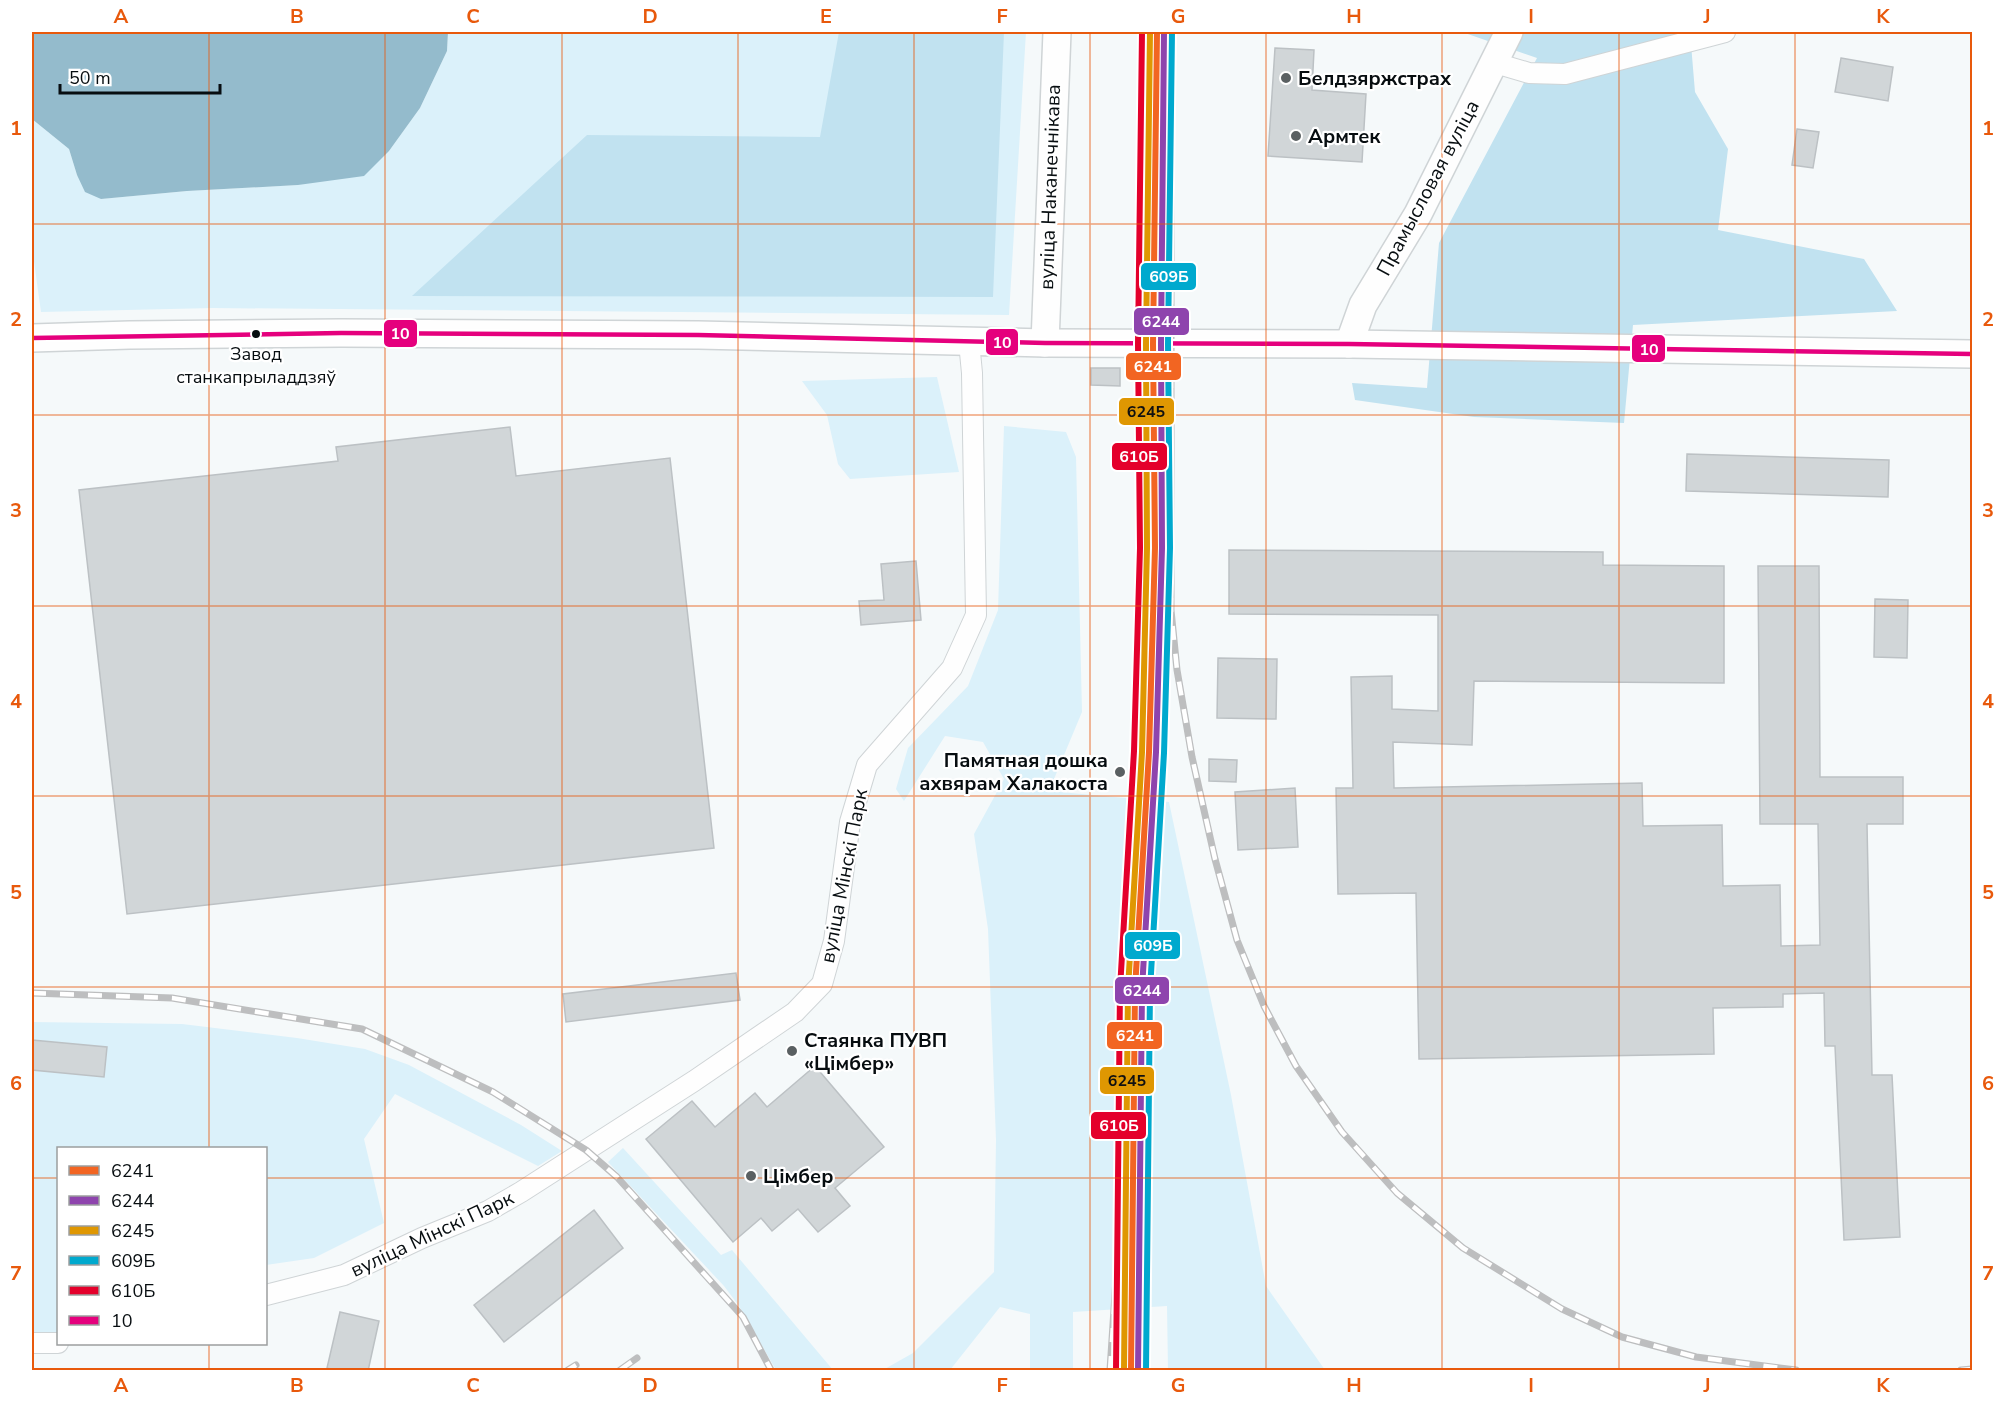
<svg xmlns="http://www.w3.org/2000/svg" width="2004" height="1402" font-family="'Nunito Sans',sans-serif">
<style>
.green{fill:#dbf1fa}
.forest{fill:#c1e2f0}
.water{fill:#94bbcc}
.building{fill:#d1d6d8;stroke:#bcc1c4;stroke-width:1.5}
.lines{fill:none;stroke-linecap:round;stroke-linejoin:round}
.minor-casing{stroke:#cfd4d6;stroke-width:22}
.secondary-casing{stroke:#cfd4d6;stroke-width:30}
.minor{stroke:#fefefe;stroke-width:20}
.secondary{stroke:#fefefe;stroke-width:27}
.rail-casing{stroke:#bdbebf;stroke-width:7}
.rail{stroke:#fff;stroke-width:4.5;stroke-dasharray:14;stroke-linecap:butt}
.bus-1-casing{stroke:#fff;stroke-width:9}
.bus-1{stroke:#e5007d;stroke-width:4.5}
.rail-1-casing{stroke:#fff;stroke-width:10}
.rail-2-casing{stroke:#fff;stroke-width:10}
.rail-3-casing{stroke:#fff;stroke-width:10}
.rail-4-casing{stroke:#fff;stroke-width:10}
.rail-5-casing{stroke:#fff;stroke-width:10}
.rail-1{stroke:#f26522;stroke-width:6}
.rail-2{stroke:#8e44ad;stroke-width:6}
.rail-3{stroke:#df9702;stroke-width:6}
.rail-4{stroke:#00a9ce;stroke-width:6}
.rail-5{stroke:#e4002b;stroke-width:6}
.grid{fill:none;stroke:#e8590c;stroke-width:1.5;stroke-opacity:0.55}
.poi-dot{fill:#5a6062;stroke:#fff;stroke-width:2}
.bus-dot{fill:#070d10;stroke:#fff;stroke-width:2}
.labels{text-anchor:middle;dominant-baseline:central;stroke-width:4.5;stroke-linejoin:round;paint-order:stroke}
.bus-label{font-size:18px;fill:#070d10;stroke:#fff}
.poi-label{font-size:20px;font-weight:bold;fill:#070d10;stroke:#fff;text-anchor:start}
.street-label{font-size:20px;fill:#070d10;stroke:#fff}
.line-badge{stroke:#fff;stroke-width:2}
.badge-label{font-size:16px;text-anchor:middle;font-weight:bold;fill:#fff}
.pale-badge-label{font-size:16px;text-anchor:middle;font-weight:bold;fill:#111}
.neatline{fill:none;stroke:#e8590c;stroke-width:2}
.grid-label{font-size:20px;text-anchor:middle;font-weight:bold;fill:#e8590c}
</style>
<rect width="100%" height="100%" fill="#f5f9fa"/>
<g class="green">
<path d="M448,32H1026L1009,315L213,308L41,312L32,247V119L69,149L77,175L101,199L187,191L298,185L389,151L420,108L447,51Z"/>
<path d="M937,377L959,472L850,479L838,464L827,415L802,381Z"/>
<path d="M1004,426L1066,432L1076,457L1082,712L1049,791L1169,802L1231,1095L1266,1286L1325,1370H1168L1167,1306L1073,1312V1370H1030V1314L1000,1307L950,1370H883L913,1353L994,1272L996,1140L988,929L974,834L1004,779L983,742L945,736L904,801L896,789L908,748L968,686L998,610Z"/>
<path d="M32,1022L182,1024L297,1038L365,1049L409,1065L521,1125L562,1151L538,1166L395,1094L364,1139L384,1223L314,1258L266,1265V1148H58V1333L32,1335Z"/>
<path d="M623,1148L721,1255L732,1250L833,1370H776L739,1306L724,1286L608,1162Z"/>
</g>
<g class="forest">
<path d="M839,32H1004L993,297L412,296L587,135L820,137Z"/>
<path d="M1462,32H1690L1695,92L1728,149L1718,230L1864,259L1897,311L1633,325L1624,423L1474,417L1355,400L1352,383L1427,388L1439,243L1537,58Z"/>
</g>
<path class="water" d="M32,32H448L447,51L420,108L389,151L364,176L298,185L187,191L101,199L85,192L77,175L69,149L32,119Z"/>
<g class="building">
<path d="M1275,48L1314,50L1312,90L1366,94L1362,162L1268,156Z"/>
<path d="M1841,58L1893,67L1888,101L1835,92Z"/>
<path d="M1797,129L1819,132L1813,168L1792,165Z"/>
<path d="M1091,368H1120V386L1091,385Z"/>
<path d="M510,427L516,476L670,458L714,848L127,914L79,490L338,461L336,447Z"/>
<path d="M1687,454L1889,460L1888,497L1686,491Z"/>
<path d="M1229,550L1603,552V565L1724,566V683L1474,681L1472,745L1393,742L1394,788L1642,783L1643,826L1722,825L1723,886L1780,885L1781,946L1820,945L1818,824H1760L1758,566H1819L1820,777H1903V824H1867L1872,1075H1892L1900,1237L1844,1240L1835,1046H1825L1824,993L1783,994V1007L1713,1008L1714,1054L1419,1059L1416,893L1338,894L1336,788H1353L1351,677L1392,676V709L1438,711V615L1229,614Z"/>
<path d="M916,561L921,620L861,625L859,601L884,600L881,564Z"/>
<path d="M1875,599L1908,600L1907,658L1874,657Z"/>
<path d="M1218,658L1277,659L1276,719L1217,718Z"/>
<path d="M1209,759L1237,760L1236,782L1209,781Z"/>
<path d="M1295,788L1298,847L1238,850L1235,792Z"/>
<path d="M736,973L740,1000L566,1022L563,994Z"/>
<path d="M32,1040L107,1047L104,1077L32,1070Z"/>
<path d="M815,1066L884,1147L835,1188L850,1206L818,1232L798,1209L772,1231L761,1218L733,1242L646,1139L692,1101L715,1127L755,1093L767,1107Z"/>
<path d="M594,1210L623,1248L504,1342L474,1305Z"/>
<path d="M340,1312L379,1321L368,1371H336L327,1368Z"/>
</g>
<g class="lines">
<g class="minor-casing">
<g id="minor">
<path d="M1495,63L1529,73L1565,74L1725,32"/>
<path d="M266,1295L344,1275L422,1238L488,1211L521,1192L694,1081L795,1012L822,984L834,941L850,822L867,765L952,668L976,615L972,373L969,342"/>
<path d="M32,1343H58"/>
</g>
</g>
<g class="secondary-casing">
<g id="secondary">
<path d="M32,338L130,335L341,333L698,335L1045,343L1349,344L1972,354"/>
<path d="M1045,343L1057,32"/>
<path d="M1349,344L1363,305L1418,214L1509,32"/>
</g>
</g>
<use href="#minor" class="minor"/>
<use href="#secondary" class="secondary"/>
<g class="rail-casing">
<g id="rail">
<path d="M1171,38V610L1177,670L1192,757L1215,859L1237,940L1264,1006L1296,1066L1342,1132L1397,1193L1463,1248L1562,1309L1622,1337L1696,1357L1796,1370"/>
<path d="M32,993L172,998L362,1029L493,1092L586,1150L617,1177L743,1317L771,1370"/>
<path d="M568,1370L576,1365"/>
<path d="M620,1370L637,1358"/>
<path d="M1110,1370L1135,989"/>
<path d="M1961,1370L1972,1369"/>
</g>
</g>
<use href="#rail" class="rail"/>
<g class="bus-1-casing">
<path id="bus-1" d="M32,338L341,333L698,335L1045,343L1349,344L1972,354"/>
</g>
<use href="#bus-1" class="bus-1"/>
<g class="rail-1-casing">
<path id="rail-1" d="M1131,1370L1135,989L1149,752L1155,548L1153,344L1157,32"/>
</g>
<g class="rail-2-casing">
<path id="rail-2" d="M1138,1370L1142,989L1156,752L1162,548L1161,344L1164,32"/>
</g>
<g class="rail-3-casing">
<path id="rail-3" d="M1124,1370L1128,989L1142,752L1147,548L1146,344L1150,32"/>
</g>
<g class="rail-4-casing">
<path id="rail-4" d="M1146,1370L1150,990L1164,753L1170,548L1168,344L1172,32"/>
</g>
<g class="rail-5-casing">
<path id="rail-5" d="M1116,1370L1120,989L1134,751L1140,548L1138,344L1142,32"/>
</g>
<use href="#rail-1" class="rail-1"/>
<use href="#rail-2" class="rail-2"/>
<use href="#rail-3" class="rail-3"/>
<use href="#rail-4" class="rail-4"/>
<use href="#rail-5" class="rail-5"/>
</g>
<path class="grid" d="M209,32V1148M385,32V1370M562,32V1370M738,32V1370M914,32V1370M1090,32V1370M1266,32V1370M1442,32V1370M1619,32V1370M1795,32V1370M32,224H1972M32,415H1972M32,606H1972M32,796H1972M32,987H1972M32,1178H58M266,1178H1972M209,1344V1370"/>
<g class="poi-dot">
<circle cx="1286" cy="78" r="6"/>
<circle cx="1296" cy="136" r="6"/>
<circle cx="1120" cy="772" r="6"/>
<circle cx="792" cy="1051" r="6"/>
<circle cx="751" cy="1176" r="6"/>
</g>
<circle class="bus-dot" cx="256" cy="334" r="5"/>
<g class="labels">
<g class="bus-label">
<text x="256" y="354">Завод<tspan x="256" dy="23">станкапрыладдзяў</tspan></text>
</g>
<g class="poi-label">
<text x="1298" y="78">Белдзяржстрах</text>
<text x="1308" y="136">Армтек</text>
<text x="1108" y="760" text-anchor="end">Памятная дошка<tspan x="1108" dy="23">ахвярам Халакоста</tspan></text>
<text x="804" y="1040">Стаянка ПУВП<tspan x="804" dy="23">«Цімбер»</tspan></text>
<text x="763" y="1176">Цімбер</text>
</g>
<g class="street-label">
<text transform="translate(1050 187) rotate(-88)">вуліца Наканечнікава</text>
<text transform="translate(1428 188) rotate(-62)">Прамысловая вуліца</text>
<text transform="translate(844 876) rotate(-79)">вуліца Мінскі Парк</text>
<text transform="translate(432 1234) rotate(-25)">вуліца Мінскі Парк</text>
</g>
</g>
<g class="line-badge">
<rect x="1140" y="262" width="57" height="29" rx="6" fill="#00a9ce"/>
<rect x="1133" y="307" width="57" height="29" rx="6" fill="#8e44ad"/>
<rect x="383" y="319" width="35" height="29" rx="6" fill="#e5007d"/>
<rect x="985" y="328" width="34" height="28" rx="6" fill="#e5007d"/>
<rect x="1631" y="334" width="35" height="29" rx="6" fill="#e5007d"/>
<rect x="1125" y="352" width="57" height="29" rx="6" fill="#f26522"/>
<rect x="1118" y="397" width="57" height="29" rx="6" fill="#df9702"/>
<rect x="1111" y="442" width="57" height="29" rx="6" fill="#e4002b"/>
<rect x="1124" y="931" width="57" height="29" rx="6" fill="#00a9ce"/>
<rect x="1114" y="976" width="56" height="29" rx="6" fill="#8e44ad"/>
<rect x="1106" y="1021" width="57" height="29" rx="6" fill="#f26522"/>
<rect x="1099" y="1066" width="56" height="29" rx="6" fill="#df9702"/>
<rect x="1090" y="1111" width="57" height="29" rx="6" fill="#e4002b"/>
</g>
<g class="badge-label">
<text x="1169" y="282">609Б</text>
<text x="1161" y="327">6244</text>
<text x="400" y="339">10</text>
<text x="1002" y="348">10</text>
<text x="1649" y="355">10</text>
<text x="1153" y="372">6241</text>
<text x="1139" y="462">610Б</text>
<text x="1153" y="951">609Б</text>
<text x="1142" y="996">6244</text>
<text x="1135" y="1041">6241</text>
<text x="1119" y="1131">610Б</text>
</g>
<g class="pale-badge-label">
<text x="1146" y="417">6245</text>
<text x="1127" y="1086">6245</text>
</g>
<rect width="2004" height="1402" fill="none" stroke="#ffffff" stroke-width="66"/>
<rect x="57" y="1147" width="210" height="198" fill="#ffffff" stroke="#9c9e9f" stroke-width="1.5"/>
<rect x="69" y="1166" width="30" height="9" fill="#f26522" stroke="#9c9e9f" stroke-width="1.5"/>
<text x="111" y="1177" font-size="18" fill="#070d10">6241</text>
<rect x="69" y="1196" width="30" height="9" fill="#8e44ad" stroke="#9c9e9f" stroke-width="1.5"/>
<text x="111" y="1207" font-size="18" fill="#070d10">6244</text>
<rect x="69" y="1226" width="30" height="9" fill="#df9702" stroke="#9c9e9f" stroke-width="1.5"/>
<text x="111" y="1237" font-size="18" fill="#070d10">6245</text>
<rect x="69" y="1256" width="30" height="9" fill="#00a9ce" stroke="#9c9e9f" stroke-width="1.5"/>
<text x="111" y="1267" font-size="18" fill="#070d10">609Б</text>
<rect x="69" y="1286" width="30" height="9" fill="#e4002b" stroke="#9c9e9f" stroke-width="1.5"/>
<text x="111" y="1297" font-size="18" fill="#070d10">610Б</text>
<rect x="69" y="1316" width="30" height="9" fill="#e5007d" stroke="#9c9e9f" stroke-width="1.5"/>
<text x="111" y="1327" font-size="18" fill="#070d10">10</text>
<path d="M60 84v9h160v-9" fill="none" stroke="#070d10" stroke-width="3"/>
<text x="69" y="84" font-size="18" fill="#070d10" stroke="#ffffff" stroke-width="4.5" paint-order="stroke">50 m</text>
<rect x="33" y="33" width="1938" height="1336" class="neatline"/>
<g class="grid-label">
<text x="121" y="23">A</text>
<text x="297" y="23">B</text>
<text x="473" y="23">C</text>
<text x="650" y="23">D</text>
<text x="826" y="23">E</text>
<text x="1002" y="23">F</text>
<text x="1178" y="23">G</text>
<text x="1354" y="23">H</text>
<text x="1531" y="23">I</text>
<text x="1707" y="23">J</text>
<text x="1883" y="23">K</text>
<text x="16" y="135">1</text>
<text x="1988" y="135">1</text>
<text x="16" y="326">2</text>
<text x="1988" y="326">2</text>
<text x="16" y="517">3</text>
<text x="1988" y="517">3</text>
<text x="16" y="708">4</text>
<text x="1988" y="708">4</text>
<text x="16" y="899">5</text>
<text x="1988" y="899">5</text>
<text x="16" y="1090">6</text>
<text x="1988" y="1090">6</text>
<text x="16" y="1280">7</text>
<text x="1988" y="1280">7</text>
<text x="121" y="1392">A</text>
<text x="297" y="1392">B</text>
<text x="473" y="1392">C</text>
<text x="650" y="1392">D</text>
<text x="826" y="1392">E</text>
<text x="1002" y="1392">F</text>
<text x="1178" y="1392">G</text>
<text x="1354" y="1392">H</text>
<text x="1531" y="1392">I</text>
<text x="1707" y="1392">J</text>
<text x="1883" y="1392">K</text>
</g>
</svg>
